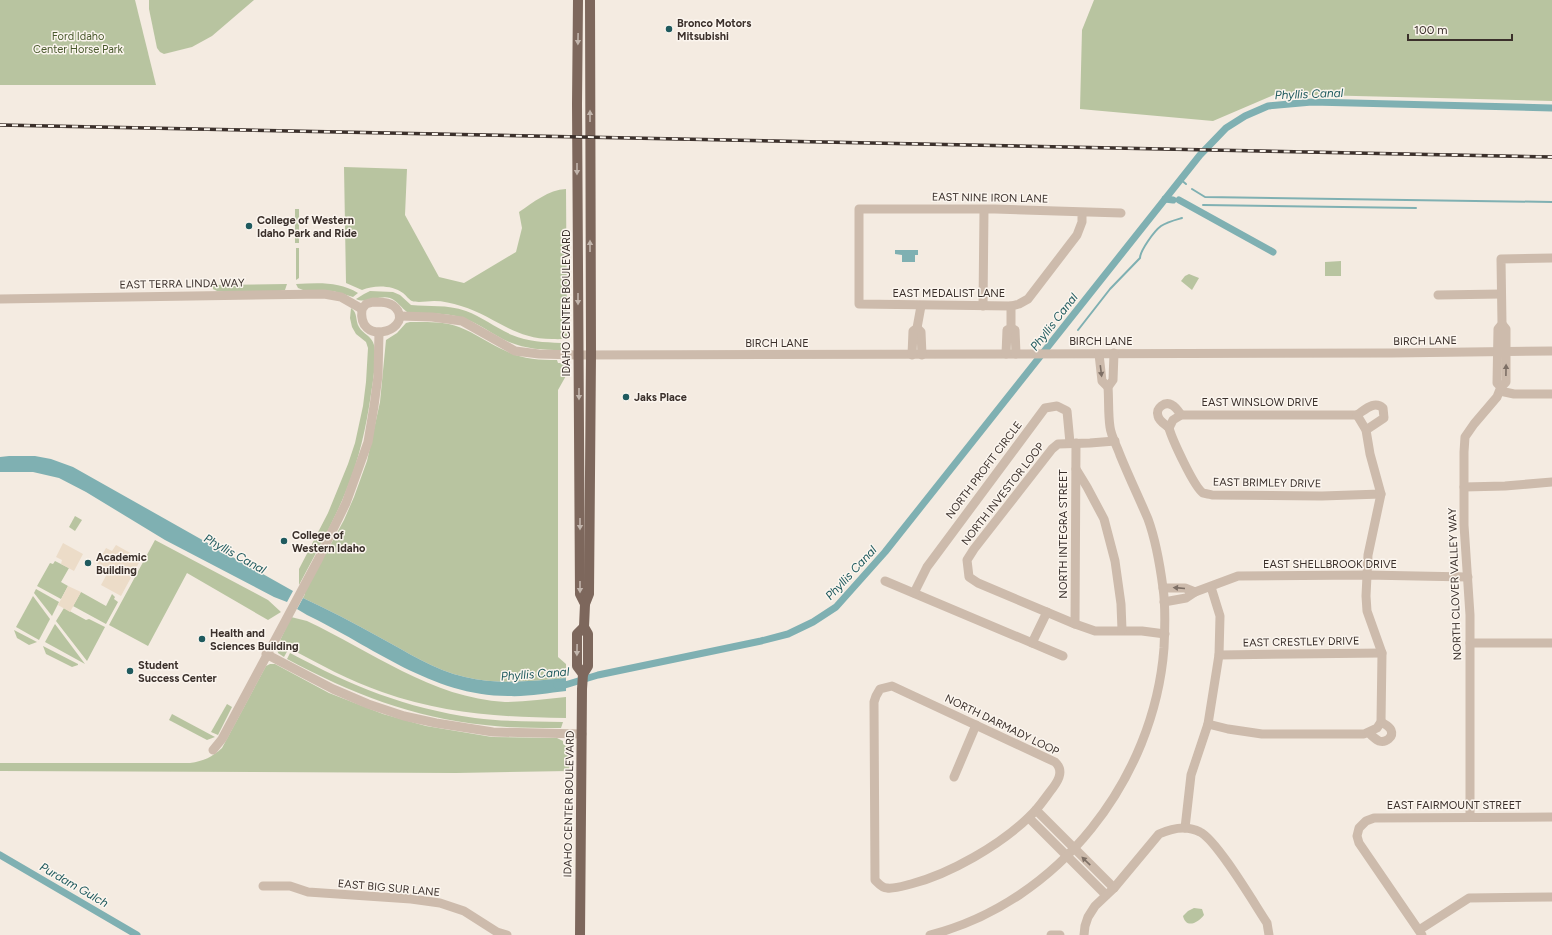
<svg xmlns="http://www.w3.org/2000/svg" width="1552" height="935" font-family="Figtree,sans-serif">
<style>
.green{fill:#b8c4a0}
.plaza{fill:#ecdcc8}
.water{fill:#7fb0b2}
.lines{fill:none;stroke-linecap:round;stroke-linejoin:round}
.stream{stroke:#7fb0b2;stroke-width:2}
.canal{stroke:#7fb0b2;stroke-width:7}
.minor{stroke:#cdbbac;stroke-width:9}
.major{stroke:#7d675c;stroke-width:10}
.rail-casing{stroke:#3b302b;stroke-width:3.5}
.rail{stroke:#fbf5ee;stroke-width:2;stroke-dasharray:6;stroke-linecap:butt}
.oneway{fill:#c2b5ac}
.oneway2{fill:#7d6f65}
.poi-dot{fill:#1f5a5e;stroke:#fbf5ee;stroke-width:1.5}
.labels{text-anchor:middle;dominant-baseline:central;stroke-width:3;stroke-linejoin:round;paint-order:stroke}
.poi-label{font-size:11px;font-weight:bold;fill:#3b302b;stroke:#fbf5ee;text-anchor:start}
.park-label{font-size:11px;fill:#4a5a2e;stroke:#fbf5ee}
.street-label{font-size:11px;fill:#3b302b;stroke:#fbf5ee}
.water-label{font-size:12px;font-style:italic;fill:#1f5a5e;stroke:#fbf5ee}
</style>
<rect width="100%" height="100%" fill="#f4ebe1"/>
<g class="green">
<path d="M0,0H135L156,85H0Z"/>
<path d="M149,0H254L212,36L192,47L164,54L160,52L157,48L149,9Z"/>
<path d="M1094,0H1552V101L1276,94L1213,121L1080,109L1082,30Z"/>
<path d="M344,167L407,169L405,215L439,277L464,283L516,252L522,228L519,212C534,202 548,190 566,189L567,337C562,340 557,339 552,339C513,339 495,316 461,306C452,303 443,301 434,301C427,301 418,303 412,301C409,300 406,295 403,293C392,285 374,285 362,290L346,283Z"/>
<rect x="295" y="209" width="4" height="34"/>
<path d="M296,248H299V278L296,280Z"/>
<path d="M1341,261V276H1325V262Z"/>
<path d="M1189,274L1199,278L1192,290L1181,281L1185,276Z"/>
<path d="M287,284L285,290L280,291H217L213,289V285Z"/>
<path d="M296,284C317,283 339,281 358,293L353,297L333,291L303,290L298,288Z"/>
<path d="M370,291L393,292L400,295L411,305C430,307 446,304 466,311C482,317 496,328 512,335C528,342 544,342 561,343V350C543,350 526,349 509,342C493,335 479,323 463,318C444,312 426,314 407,312C401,308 398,301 390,298C379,295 365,304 356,299L364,294Z"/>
<path d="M351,308C358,313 355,320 359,327C363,334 372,336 374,345C377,356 373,382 371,394C366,428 359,460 346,491C333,524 315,554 299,585V569L328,513L348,464L355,443L363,406L366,382L368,348L366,342L356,334L352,327L350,318Z"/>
<path d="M410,322C427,322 443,321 459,327C475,333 490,344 506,351C522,359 540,360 557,360L558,363H563L567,369V374L558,390V657L566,664V678C533,681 498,685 465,677C434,670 407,652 379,637C354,623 329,610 303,598L305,594L304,593L344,520L354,497L367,461L380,402L386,340L397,333L406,323Z"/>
<path d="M75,516L82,520L75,531L69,527Z"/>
<path d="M155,540L255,593L268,600L281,612L268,620L187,573L148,646L109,625Z"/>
<path d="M55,561L69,568L61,582L68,586L61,599L37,586L50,563L53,564Z"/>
<path d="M36,589L59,602L52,616L34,593Z"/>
<path d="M81,592L106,606L112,594L115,597L114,599L118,602L106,624L73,606Z"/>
<path d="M33,596L50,619L39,640L16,627Z"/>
<path d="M64,608L86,620L89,619L105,627L87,661L56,621Z"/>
<path d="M291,617L307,621C371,651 432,698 505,702C525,702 546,699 566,697V718C500,717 445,714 382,692C350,681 319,664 289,648L284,657L278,653L277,647Z"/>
<path d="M55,624L85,664L45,642Z"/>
<path d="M14,630L37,642L29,645L17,638Z"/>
<path d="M43,646L78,664V665L72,667L46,654Z"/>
<path d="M290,653C352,686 405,708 475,718C504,722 533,721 563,722L561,728H555C532,728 508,728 485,725C414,718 350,693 287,659Z"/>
<path d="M270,664H275L329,693L383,714L426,726L492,737L557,738L563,741V744L570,749L569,771L456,773L0,771V763H190C204,761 212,757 222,748L266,666Z"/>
<path d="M227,704L232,707L218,735L211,732Z"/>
<path d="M172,714L215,737L207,740L169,720Z"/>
<path d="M1194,908L1202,909L1204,915C1198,923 1186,929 1183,916L1188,911Z"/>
</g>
<g class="plaza">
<path d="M63,543L83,554L74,571L61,564L62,560L56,557Z"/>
<path d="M116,545L141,559L121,596L101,585L107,574L95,568L106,548L112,551Z"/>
<path d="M68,586L81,592L70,612L58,605Z"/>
</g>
<g class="water">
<path d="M895,250H918V255H915V262H902V255L895,254Z"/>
<path d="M9,456H35L51,459L73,467L293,591L287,602L274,597L165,540L86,492L59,478L33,472H0V457Z"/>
<path d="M303,598C329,610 354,623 379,637C407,652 434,670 465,677C498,685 533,681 566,678V691C547,693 527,697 508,696C432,696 372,646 307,615L297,609Z"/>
</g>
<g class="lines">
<g class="stream">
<path d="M1180,179L1186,184"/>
<path d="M1192,189L1205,197L1552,202"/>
<path d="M1203,205L1416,208"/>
<path d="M1078,330L1110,289L1140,258C1140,251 1154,231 1161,226C1167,222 1175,220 1182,218"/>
</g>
<g class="canal">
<path d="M1165,199L1173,200"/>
<path d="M1179,200L1273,252"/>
<path d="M557,685H565L598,675L761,641L788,634L813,622L836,607L885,552L1200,155L1226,128L1245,116L1268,106L1312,102L1552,108"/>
<path d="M0,855L137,935"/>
</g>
<g class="minor">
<path d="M1082,212V222L1077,235L1028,299L1019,304L1011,306L859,304V209H995L1121,213"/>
<path d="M1438,295L1501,294"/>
<path d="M0,299L324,294L341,297L362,309"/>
<path d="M373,302C383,302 393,302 398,311C409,332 357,346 362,309L366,304Z"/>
<path d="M983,306L984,210"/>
<path d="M400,316L432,317L462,321L515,351L539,354L579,355L1392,353L1552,351"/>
<path d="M917,328L921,332L922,355"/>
<path d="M1011,328L1015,330L1016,354"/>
<path d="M1006,354L1007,330L1011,328V306"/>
<path d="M1099,354L1102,381L1108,387"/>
<path d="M912,355L913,331L917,328L921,306"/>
<path d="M1501,387L1497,383L1498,329L1502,324L1501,259L1552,258"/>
<path d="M1500,391L1514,394H1552"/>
<path d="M1357,415C1365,410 1374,400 1383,408L1384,418L1366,430"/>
<path d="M1169,428C1172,439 1194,487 1203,493C1206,494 1210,494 1212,495L1322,496L1381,494"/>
<path d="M1169,428L1173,420L1181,415H1357"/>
<path d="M1169,428C1166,425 1159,421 1158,416C1155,408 1165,401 1172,405C1176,407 1179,412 1181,415"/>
<path d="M1115,441L1090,443L1058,444L1052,449L974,549L967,560L969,577L978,583L1075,624L1095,631H1142L1165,634"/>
<path d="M1076,469L1087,487L1104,519L1115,561L1121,604L1122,630"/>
<path d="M1464,487L1505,486L1552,482"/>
<path d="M885,581L1063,656"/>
<path d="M1163,588H1185L1195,592"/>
<path d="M914,593L927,567L1045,408L1057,406L1067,411L1070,443"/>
<path d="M1164,602L1186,598L1195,592L1238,576L1366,575L1468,577"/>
<path d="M1075,624L1076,443"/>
<path d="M1032,643L1047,612"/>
<path d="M1470,643H1552"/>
<path d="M266,654L333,689L368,704L404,716L436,723L493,732L582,734"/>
<path d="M1219,655L1382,653"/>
<path d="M892,686L1055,762C1066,772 1056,784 1049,793C1043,801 1037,810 1029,817C1000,845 950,874 911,884C903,886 895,889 887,888C882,888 878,883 875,880L874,702L876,696L880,689Z"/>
<path d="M1208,724L1228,729L1262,734H1364L1377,728L1381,722L1382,653L1367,611L1366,596L1368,555L1381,494L1370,454L1366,430L1357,415"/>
<path d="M1369,733C1372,736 1375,739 1379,741C1386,743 1394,737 1391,730C1389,726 1384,724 1381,722"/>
<path d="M213,750L222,739L318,560L346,503L368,442L374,406L378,376L379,332"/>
<path d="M954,777L976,725"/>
<path d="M1036,810L1114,888"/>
<path d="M1470,817V615L1464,525V452L1465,437L1474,424L1497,397L1501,387L1506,382V329L1502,324"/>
<path d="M1029,818L1106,895"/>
<path d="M1185,828L1191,775L1208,724L1219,655L1220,616L1211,587"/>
<path d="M263,886H290L308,892L411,899L440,903L464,911L497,932L507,935"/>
<path d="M1419,930L1469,898L1552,897"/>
<path d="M930,935C1059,902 1154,779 1164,648C1165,628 1166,608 1163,588C1160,565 1156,541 1148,519C1139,498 1129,477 1120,455C1117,446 1111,436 1110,427C1108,414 1109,400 1108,387L1113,380L1114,353"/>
<path d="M1051,935H1060"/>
<path d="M1084,935L1085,926L1088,917L1095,906L1114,888L1159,834C1172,828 1187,825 1200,832C1217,840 1255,905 1267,923L1269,935"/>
<path d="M1422,935L1359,843L1357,836L1359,828L1366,821L1374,818L1552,817"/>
</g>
<g class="major">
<path d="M578,0L577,104L580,594L585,604"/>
<path d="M583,674L577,666V634L584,627"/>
<path d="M580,935L582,689L583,674L588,666V634L584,627L585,604L589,594L591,355L590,0"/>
</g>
<g class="rail-casing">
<path id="rail" d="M0,125L1552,157"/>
</g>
<use href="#rail" class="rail"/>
</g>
<defs><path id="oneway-solid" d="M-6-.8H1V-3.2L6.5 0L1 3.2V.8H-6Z"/></defs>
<g class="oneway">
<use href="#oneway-solid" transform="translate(578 39) rotate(91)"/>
<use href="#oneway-solid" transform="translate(590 116) rotate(-90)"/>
<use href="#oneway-solid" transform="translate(577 169) rotate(90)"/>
<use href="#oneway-solid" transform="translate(590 246) rotate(-90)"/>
<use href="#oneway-solid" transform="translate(578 299) rotate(90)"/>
<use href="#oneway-solid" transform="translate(579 394) rotate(90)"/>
<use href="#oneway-solid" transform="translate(580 524) rotate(90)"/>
<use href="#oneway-solid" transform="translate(580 587) rotate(90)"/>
<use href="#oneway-solid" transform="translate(577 650) rotate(91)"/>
</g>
<g class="oneway2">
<use href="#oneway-solid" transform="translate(1506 370) rotate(-89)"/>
<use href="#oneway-solid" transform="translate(1101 371) rotate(83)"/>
<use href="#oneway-solid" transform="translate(1179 588) rotate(-175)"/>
<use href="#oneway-solid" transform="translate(1086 861) rotate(-136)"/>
</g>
<g class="poi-dot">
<circle cx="669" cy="29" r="4"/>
<circle cx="249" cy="226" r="4"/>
<circle cx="626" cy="397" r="4"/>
<circle cx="284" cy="541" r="4"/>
<circle cx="88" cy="563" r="4"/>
<circle cx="202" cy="639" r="4"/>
<circle cx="130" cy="671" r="4"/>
</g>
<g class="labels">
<g class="poi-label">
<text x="677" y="23">Bronco Motors<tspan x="677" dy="13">Mitsubishi</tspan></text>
<text x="257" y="220">College of Western<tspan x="257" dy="13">Idaho Park and Ride</tspan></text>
<text x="634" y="397">Jaks Place</text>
<text x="292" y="535">College of<tspan x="292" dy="13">Western Idaho</tspan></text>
<text x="96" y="557">Academic<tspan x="96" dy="13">Building</tspan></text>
<text x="210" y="633">Health and<tspan x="210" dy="13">Sciences Building</tspan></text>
<text x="138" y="665">Student<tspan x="138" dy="13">Success Center</tspan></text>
</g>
<g class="park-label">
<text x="78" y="36">Ford Idaho<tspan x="78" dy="13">Center Horse Park</tspan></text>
</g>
<g class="street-label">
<text transform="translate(990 198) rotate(1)">EAST NINE IRON LANE</text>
<text transform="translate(182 284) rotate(-1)">EAST TERRA LINDA WAY</text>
<text x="949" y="293">EAST MEDALIST LANE</text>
<text transform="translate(566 303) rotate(-90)">IDAHO CENTER BOULEVARD</text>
<text x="1101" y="341">BIRCH LANE</text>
<text transform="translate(1425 341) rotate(-1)">BIRCH LANE</text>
<text x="777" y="343">BIRCH LANE</text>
<text x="1260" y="402">EAST WINSLOW DRIVE</text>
<text transform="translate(984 470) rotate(-53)">NORTH PROFIT CIRCLE</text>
<text transform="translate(1267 483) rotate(1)">EAST BRIMLEY DRIVE</text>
<text transform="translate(1003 494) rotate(-52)">NORTH INVESTOR LOOP</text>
<text transform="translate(1063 534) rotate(-90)">NORTH INTEGRA STREET</text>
<text x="1330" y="564">EAST SHELLBROOK DRIVE</text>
<text transform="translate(1455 584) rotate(-92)">NORTH CLOVER VALLEY WAY</text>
<text transform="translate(1301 642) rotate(-1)">EAST CRESTLEY DRIVE</text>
<text transform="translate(1002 725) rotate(26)">NORTH DARMADY LOOP</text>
<text transform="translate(569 804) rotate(-89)">IDAHO CENTER BOULEVARD</text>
<text x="1454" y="805">EAST FAIRMOUNT STREET</text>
<text transform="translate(389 888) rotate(5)">EAST BIG SUR LANE</text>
</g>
<g class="water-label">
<text transform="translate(1309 94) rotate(-2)">Phyllis Canal</text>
<text transform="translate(1054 322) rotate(-52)">Phyllis Canal</text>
<text transform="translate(235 554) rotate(29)">Phyllis Canal</text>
<text transform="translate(851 573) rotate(-47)">Phyllis Canal</text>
<text transform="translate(535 674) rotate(-4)">Phyllis Canal</text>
<text transform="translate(74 885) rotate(30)">Purdam Gulch</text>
</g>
</g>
<path d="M1408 34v6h104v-6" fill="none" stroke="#3b302b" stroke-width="2"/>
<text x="1414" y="34" font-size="12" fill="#3b302b" stroke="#fbf5ee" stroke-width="3" paint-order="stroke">100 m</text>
</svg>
